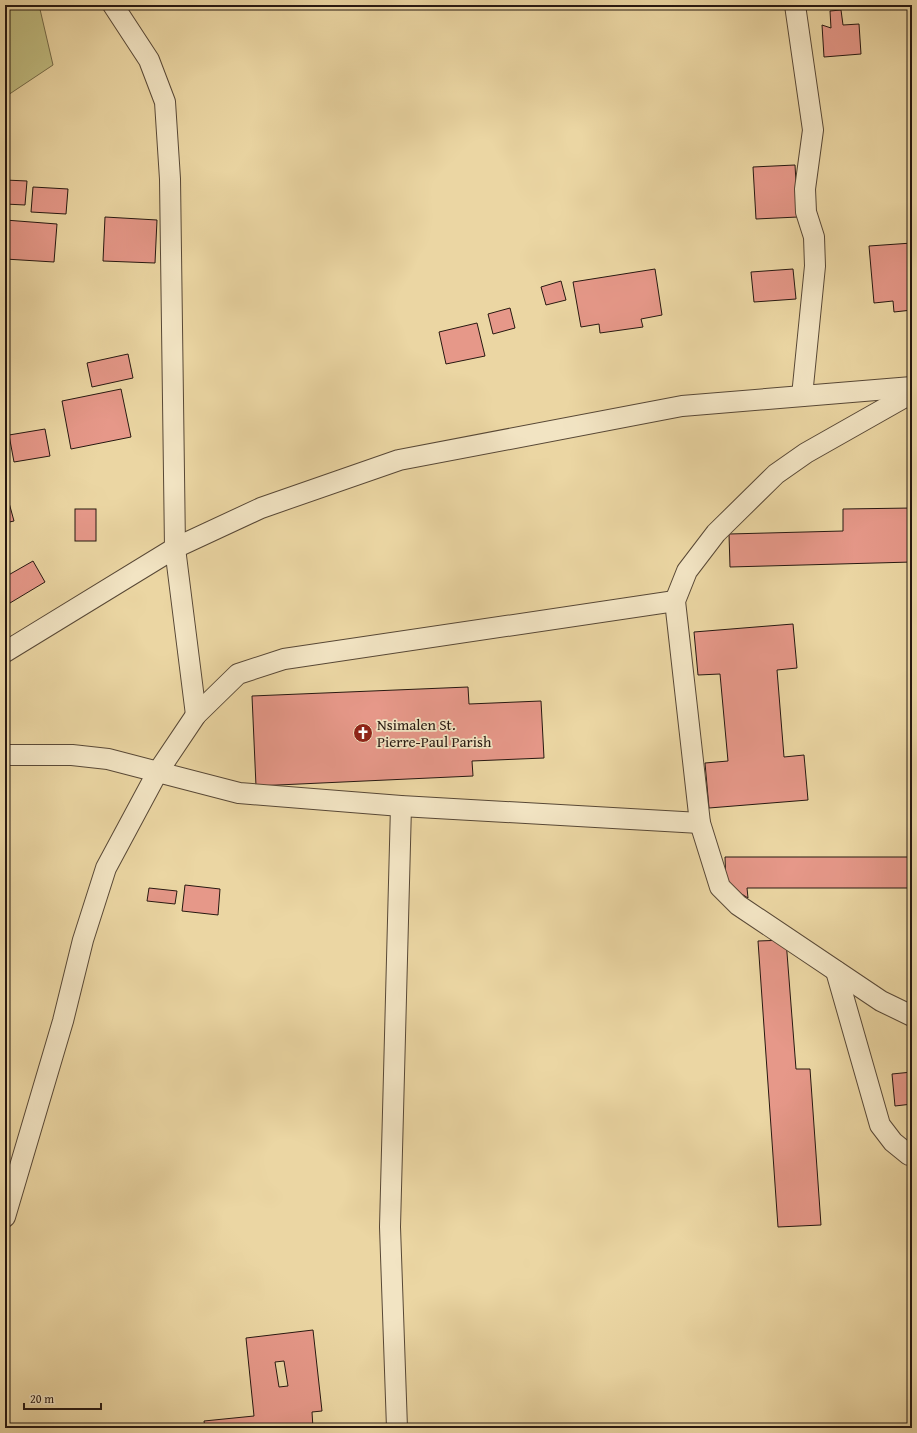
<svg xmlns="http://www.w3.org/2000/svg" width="917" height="1433" font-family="'Gentium Book Plus',serif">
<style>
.green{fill:#c0bc80;stroke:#746a48}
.building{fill:#e69889;stroke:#271811;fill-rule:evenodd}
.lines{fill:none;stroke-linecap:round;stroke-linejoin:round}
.street-casing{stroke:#584836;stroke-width:22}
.street{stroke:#f2e4c3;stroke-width:20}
.labels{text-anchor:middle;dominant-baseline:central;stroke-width:3.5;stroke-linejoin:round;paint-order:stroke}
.poi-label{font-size:15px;fill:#271811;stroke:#f2e4c3;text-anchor:start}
</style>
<rect width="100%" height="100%" fill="#ebd6a3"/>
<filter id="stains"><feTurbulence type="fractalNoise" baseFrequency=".005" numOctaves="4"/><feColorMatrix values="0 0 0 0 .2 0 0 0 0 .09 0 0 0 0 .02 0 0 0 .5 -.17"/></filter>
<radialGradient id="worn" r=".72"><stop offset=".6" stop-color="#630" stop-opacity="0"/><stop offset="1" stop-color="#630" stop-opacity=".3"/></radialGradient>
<path class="green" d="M5,5H39L53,65L5,97Z"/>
<g class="building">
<path d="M841,10L843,25L859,24L861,54L824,57L822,25L831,28L830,11Z"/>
<path d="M795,165L798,217L756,219L753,167Z"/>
<path d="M5,180L27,181L25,205L5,204Z"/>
<path d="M33,187L68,189L66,214L31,212Z"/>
<path d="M105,217L157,220L155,263L103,261Z"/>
<path d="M5,220L57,224L54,262L5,259Z"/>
<path d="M912,243V310L894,312L893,301L874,303L869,246Z"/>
<path d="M655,269L662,315L641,319L643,327L600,333L599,324L581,327L573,282Z"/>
<path d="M793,269L796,299L754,302L751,272Z"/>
<path d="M561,281L566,300L546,305L541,287Z"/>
<path d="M510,308L515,328L493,334L488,314Z"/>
<path d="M477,323L485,356L446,364L439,332Z"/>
<path d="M128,354L133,378L92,387L87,363Z"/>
<path d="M121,389L131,437L71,449L62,401Z"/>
<path d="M45,429L50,456L14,462L9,435Z"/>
<path d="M5,488L14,521L5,523Z"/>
<path d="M912,508V562L730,567L729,534L843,531V509Z"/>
<rect x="75" y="509" width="21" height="32"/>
<path d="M33,561L45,582L5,606V577Z"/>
<path d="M793,624L797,668L777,670L784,757L804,755L808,800L709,808L705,763L728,761L720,674L698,675L694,632Z"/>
<path d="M468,687L469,704L541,701L544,758L472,761L473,776L256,786L252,696Z"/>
<path d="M725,857H912V888H747L748,898L726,884Z"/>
<path d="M185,885L220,889L218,915L182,911Z"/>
<path d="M149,888L177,891L175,904L147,901Z"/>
<path d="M786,940L796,1069H810L821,1225L778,1227L758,941Z"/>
<path d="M912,1072V1104L895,1106L892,1074Z"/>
<path d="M313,1330L322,1411L312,1412L313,1428H205L204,1421L254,1416L246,1338ZM284,1361L288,1386L279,1387L275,1362Z"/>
</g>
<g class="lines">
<g class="street-casing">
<g id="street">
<path d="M113,5L149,60L165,102L170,179L175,548L196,715"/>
<path d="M795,5L813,130L805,189L806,212L814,237L815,266L802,396"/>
<path d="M912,393L806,453L776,474L716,533L687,571L675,601L700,823L720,887L738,905L881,1001L912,1016"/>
<path d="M5,652L175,548L261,508L399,460L682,406L912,387"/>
<path d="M5,755H72L108,759L239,793L401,806L700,823"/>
<path d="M836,971L880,1125L893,1142L909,1155H912"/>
<path d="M5,1217L63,1021L83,940L106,868L157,773L196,715L238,674L284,659L675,601"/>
<path d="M397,1428L390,1227L401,806"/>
</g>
</g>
<use href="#street" class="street"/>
</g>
<defs>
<g id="church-disc" transform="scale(1)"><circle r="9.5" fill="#8f2418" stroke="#f2e4c3"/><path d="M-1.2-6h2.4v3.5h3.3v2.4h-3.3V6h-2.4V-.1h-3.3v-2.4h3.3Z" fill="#fff"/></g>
</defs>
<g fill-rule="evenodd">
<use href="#church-disc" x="363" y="733"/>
</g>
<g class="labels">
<g class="poi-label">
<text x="377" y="724">Nsimalen St.<tspan x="377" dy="17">Pierre-Paul Parish</tspan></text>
</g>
</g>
<rect width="917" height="1433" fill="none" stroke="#ebd6a3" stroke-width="20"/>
<rect x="6" y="6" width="905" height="1421" fill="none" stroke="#271811" stroke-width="2"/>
<rect x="10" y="10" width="897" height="1413" fill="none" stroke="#271811"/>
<path d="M24 1403v6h77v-6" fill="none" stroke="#271811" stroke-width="2"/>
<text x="30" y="1403" font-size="12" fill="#271811" stroke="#f2e4c3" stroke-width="3" paint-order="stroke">20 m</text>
<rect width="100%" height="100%" filter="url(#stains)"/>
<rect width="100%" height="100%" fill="url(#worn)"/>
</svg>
